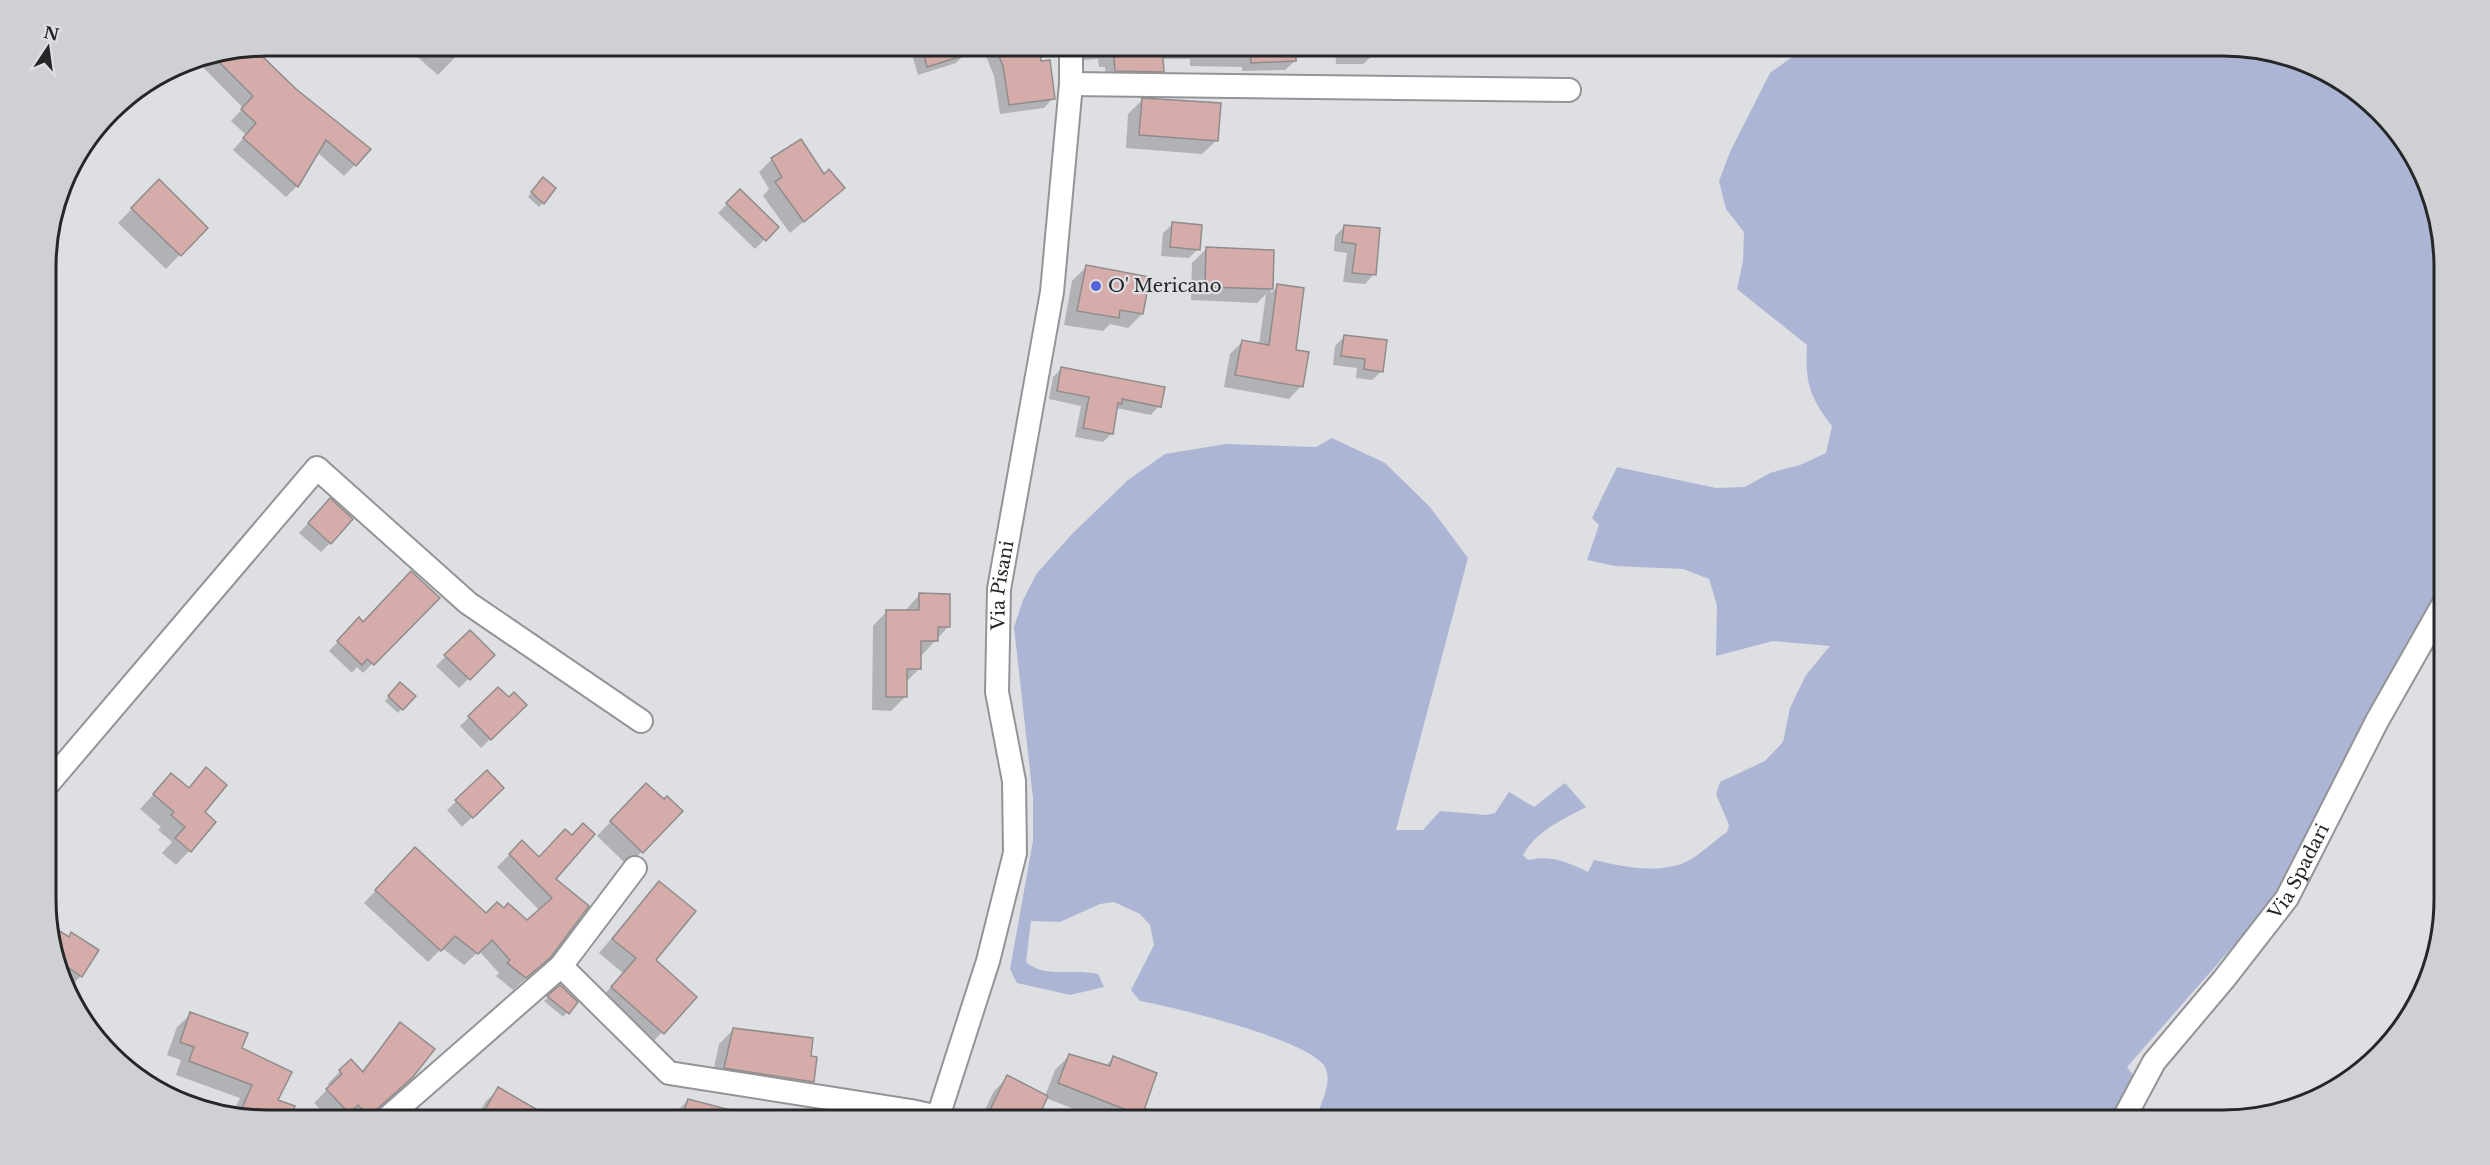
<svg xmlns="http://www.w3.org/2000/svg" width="2490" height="1165" font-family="'Libre Baskerville',serif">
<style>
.green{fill:#acb5d4}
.shadow{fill:#0003}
.building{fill:#d5aca9;stroke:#908c8c;stroke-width:1.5}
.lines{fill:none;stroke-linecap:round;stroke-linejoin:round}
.minor-casing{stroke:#939497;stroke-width:26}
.minor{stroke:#fff;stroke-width:22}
.poi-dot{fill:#5562d8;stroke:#dedfe3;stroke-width:2}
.labels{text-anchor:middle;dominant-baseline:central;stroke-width:4.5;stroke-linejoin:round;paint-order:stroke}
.poi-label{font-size:18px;fill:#252627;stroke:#dedfe3;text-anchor:start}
.street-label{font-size:18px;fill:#252627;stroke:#dedfe3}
.rim{fill:none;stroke:#252627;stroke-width:3}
</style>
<rect width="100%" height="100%" fill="#dedfe3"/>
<path class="green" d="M1809,45H2224L2309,62L2359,91L2399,132L2428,182L2443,238L2444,582L2361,724L2286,886L2127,1067L2134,1076L2114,1120H1330L1319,1111C1323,1098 1332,1081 1325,1067C1310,1040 1174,1007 1140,1001L1131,990L1154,945L1150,925L1140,914L1114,902L1100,904L1060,922L1031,921L1026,962C1045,979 1075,968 1098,974L1104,987L1070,995L1017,983L1010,969L1033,841V798L1014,627L1023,600L1037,573L1072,534L1128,480L1165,454L1226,444L1316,447L1332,438L1385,463L1430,507L1468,558L1396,830H1423L1440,811L1486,815L1495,813L1509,792L1534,807L1565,783L1586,807C1562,820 1536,831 1523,855L1528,860C1551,855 1567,862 1588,872L1594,860C1623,867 1658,874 1686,862C1700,855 1714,841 1727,832L1729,825L1716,794L1720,782L1765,761L1783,742L1790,708L1806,675L1830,646L1773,641L1716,656L1717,605L1709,579L1683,569L1615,566L1587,560L1599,525L1592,518L1617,467L1716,488L1745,487L1770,473L1800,465L1826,453L1832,426C1809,396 1805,382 1807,345L1737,289L1743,261L1744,232L1726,209L1719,181L1730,152L1770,73Z"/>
<g class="shadow">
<path d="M368,45H391L380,56Z"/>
<path d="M411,45H467L438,75L408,49Z"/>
<path d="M909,45H963L965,54L956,63L918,75Z"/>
<path d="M1004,45H1038L1040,62L1053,98L1044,108L1000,114L994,76L986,56L995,46Z"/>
<path d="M1082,45H1294L1295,61L1285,70L1242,71V67L1190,66V59H1162L1163,71L1153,80H1106L1105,67H1099L1098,59L1083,60Z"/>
<path d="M1335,45H1373V55L1363,64H1336Z"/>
<path d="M255,47L295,90L369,150L344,176L317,152L296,187L286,197L233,150L246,135L231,121L243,108L195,59Z"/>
<path d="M1142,100L1217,140L1202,154L1126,148L1128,114Z"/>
<path d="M772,159L843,188L790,233L763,196L769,189L759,172Z"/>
<path d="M159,181L206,228L166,269L118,223Z"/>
<path d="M539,183L543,203L539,207L528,197Z"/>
<path d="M740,191L777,227L755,249L718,213Z"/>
<path d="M1173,224L1198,249L1189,258L1161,256L1163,233Z"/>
<path d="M1345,226L1378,229L1374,274L1365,284L1343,282L1347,253L1334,251L1335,236Z"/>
<path d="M1206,249L1273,251L1271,293L1278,286L1301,386L1289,399L1224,387L1230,354L1242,342L1259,345L1266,294L1257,303L1191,300L1192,263Z"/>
<path d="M1086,267L1142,314L1128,328L1110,324L1103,331L1064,325L1072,281Z"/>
<path d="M1345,336L1382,371L1372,380L1356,378L1357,368L1333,365L1335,346Z"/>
<path d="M1062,368L1159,406L1151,415L1116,408L1112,433L1103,442L1075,437L1081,406L1049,399L1053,377Z"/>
<path d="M321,509L330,543L321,552L299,533Z"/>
<path d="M919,595L948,627L922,655H919V669L906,682V696L891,711L872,710L873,626L887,611H905Z"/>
<path d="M438,598L363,673L357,667L352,673L329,651L359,620L363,623Z"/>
<path d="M470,632L493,655L459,688L436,666Z"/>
<path d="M400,684L414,696L398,713L385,701Z"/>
<path d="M498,689L509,700L525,705L481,748L460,726Z"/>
<path d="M206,770L203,812L190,850L176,865L162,853L172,842L158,830L161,827L140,809L171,775L188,789Z"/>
<path d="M487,772L502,788L462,827L447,810Z"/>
<path d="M646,785L664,801L681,811L628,866L597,836Z"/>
<path d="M522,842L554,879L587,907L537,969L513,990L496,976L499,973L479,951L464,965L442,948L428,962L364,903L403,861L486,915L527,922L540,911L497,867Z"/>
<path d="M659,883L654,960L695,997L648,1047L598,1002L623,973L599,953Z"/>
<path d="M47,925L68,938L71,934L81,976L71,986Z"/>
<path d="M560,987L576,1002L563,1017L544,1001Z"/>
<path d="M191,1014L241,1048L266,1120L233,1113L240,1098L176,1075L181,1060L167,1055L177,1027Z"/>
<path d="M400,1024L412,1076L374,1112L370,1120H348L345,1116L341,1120H331L314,1103L330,1087L328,1084L340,1071L361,1072Z"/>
<path d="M734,1029L809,1057L813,1081L799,1096L711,1082L719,1044Z"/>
<path d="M1069,1056L1105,1066L1113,1058L1141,1115L1137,1120H1102L1046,1098L1035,1120H980L994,1091L1008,1077L1045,1096L1055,1070Z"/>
<path d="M499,1089L530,1120H475L486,1101Z"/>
<path d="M688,1100L723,1120H676L679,1109Z"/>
</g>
<g class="building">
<path d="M266,45H275L263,57L296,89L371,149L356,166L326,140L298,187L243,138L256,123L241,109L253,96L213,56Z"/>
<path d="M921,45H984V49L927,67Z"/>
<path d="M994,45H1039L1041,61L1050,60L1055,99L1009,105L1003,66Z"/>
<path d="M1113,45H1162L1164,72L1115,71Z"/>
<path d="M1250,45H1296V61L1251,63Z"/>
<path d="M1142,98L1221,103L1218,141L1139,135Z"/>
<path d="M801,139L824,174L829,169L845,188L804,222L775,182L782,177L771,158Z"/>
<path d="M543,177L556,188L544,204L531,192Z"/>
<path d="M159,179L208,228L181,256L131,208Z"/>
<path d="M740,189L779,227L766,241L726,203Z"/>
<path d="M1172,222L1202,225L1200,250L1170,247Z"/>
<path d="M1344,225L1380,228L1376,275L1352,273L1356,244L1342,242Z"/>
<path d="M1206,247L1274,250L1273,289L1205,287Z"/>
<path d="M1086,265L1150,277L1143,314L1120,310L1119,318L1077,311Z"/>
<path d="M1277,284L1304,288L1296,350L1309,352L1303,387L1235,375L1242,340L1269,345Z"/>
<path d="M1344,335L1387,340L1383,372L1364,369L1365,359L1341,356Z"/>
<path d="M1061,367L1165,387L1161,407L1122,399V404L1118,403L1113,434L1083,428L1089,397L1057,391Z"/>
<path d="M330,498L353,519L331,544L308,523Z"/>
<path d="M411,571L440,598L374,665L367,659L362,665L337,641L359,617L363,622Z"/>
<path d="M919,593L950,594V627H938V641H921V669H907V697H886V610H919Z"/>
<path d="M470,630L495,655L470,680L444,655Z"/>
<path d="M400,682L416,696L403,710L388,696Z"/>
<path d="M498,687L509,697L514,692L527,705L491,740L468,716Z"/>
<path d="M206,767L227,785L205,812L216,822L191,852L175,838L185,827L171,815L174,812L153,794L171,773L189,788Z"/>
<path d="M487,770L504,788L473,818L455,800Z"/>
<path d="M646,783L664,799L667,796L683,811L643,853L610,821Z"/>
<path d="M583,823L595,834L556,879L589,906L551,957L526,978L507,963L510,960L492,940L478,954L455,936L441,951L375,890L415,847L486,913L497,902L504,908L508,903L527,920L552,898L509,854L522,840L539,857L565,829L572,835Z"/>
<path d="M659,881L696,911L656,960L697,997L664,1034L611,987L636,958L612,939Z"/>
<path d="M47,923L69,937L71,932L99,950L82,977L62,963Z"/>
<path d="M560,985L578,1002L569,1014L547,996Z"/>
<path d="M190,1012L248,1033L242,1048L292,1072L278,1100L295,1106L290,1120H266L239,1115L252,1085L189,1061L194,1047L180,1042Z"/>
<path d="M400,1022L435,1049L413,1077L376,1110L372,1120L358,1105L349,1113L326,1089L342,1074L339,1070L351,1059L363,1072Z"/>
<path d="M733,1028L813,1038L811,1056L817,1057L814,1082L724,1068Z"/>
<path d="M1069,1054L1110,1066L1113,1056L1157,1073L1142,1116L1058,1083Z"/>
<path d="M1007,1075L1048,1096L1037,1120H985Z"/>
<path d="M498,1087L555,1120H479Z"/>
<path d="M688,1099L746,1114L745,1120H690V1117L683,1115Z"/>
</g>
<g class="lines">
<g class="minor-casing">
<g id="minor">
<path d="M1071,84L1569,90"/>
<path d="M47,785L317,468L468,603L641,721"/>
<path d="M561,966L669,1073L911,1111L938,1117"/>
<path d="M385,1120L561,966L635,868"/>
<path id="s1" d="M937,1120L988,961L1015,853L1014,781L997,692L999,589L1052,292L1071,84V45"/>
<path id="s2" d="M2123,1120L2154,1062L2224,979L2287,898L2377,721L2444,603"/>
</g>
</g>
<use href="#minor" class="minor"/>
</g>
<circle class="poi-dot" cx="1096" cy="286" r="6"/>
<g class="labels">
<g class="poi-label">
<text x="1108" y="286">O' Mericano</text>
</g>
<g class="street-label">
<text stroke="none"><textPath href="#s1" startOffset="548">Via Pisani</textPath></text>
<text stroke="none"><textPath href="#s2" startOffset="306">Via Spadari</textPath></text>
</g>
</g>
<path d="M0 0H2490V1165H0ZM267 56H2223A211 211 0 0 1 2434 267V899A211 211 0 0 1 2223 1110H267A211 211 0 0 1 56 899V267A211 211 0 0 1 267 56Z" fill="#cfd0d4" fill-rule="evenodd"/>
<path class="rim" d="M267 56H2223A211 211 0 0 1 2434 267V899A211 211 0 0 1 2223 1110H267A211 211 0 0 1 56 899V267A211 211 0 0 1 267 56Z"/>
<g transform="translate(48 48) rotate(13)" stroke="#dedfe3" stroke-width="4.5" paint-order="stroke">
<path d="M0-4.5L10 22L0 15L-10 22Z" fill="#252627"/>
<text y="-9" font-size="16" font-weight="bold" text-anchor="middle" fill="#252627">N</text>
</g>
</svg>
